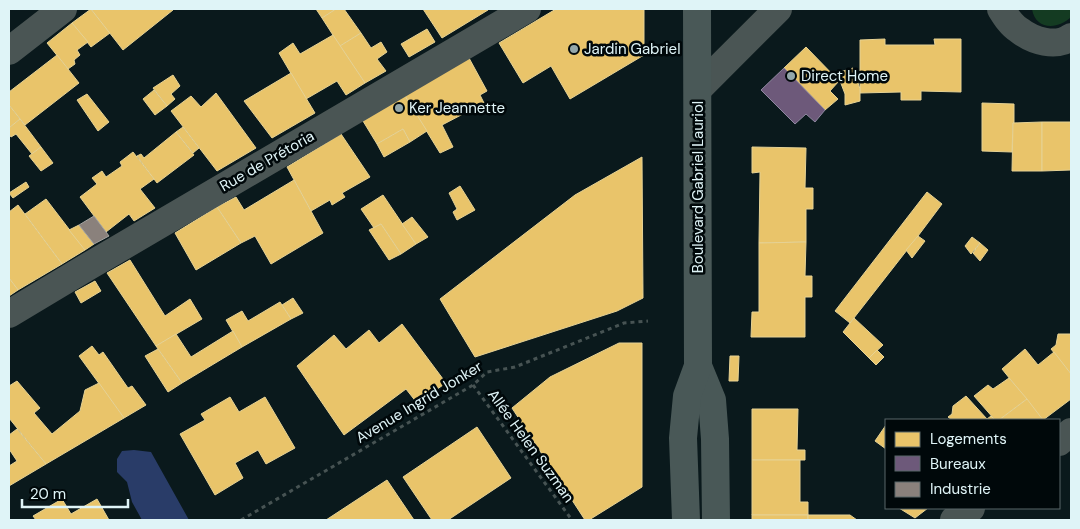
<svg xmlns="http://www.w3.org/2000/svg" width="1080" height="529" font-family="'DM Sans',sans-serif">
<style>
.green{fill:#143b22}
.water{fill:#293c68}
.homes{fill:#e9c46a;stroke:#e6d294}
.offices{fill:#6d597a;stroke:#8f88a0}
.industry{fill:#8a817c;stroke:#a4a4a1}
.lines{fill:none;stroke-linecap:round;stroke-linejoin:round}
.path{stroke:#475353;stroke-width:3;stroke-dasharray:4 4;stroke-linecap:butt}
.street{stroke:#4a5554;stroke-width:28}
.secondary{stroke:#495857;stroke-width:28}
.poi-dot{fill:#94a7aa;stroke:#00080a;stroke-width:2}
.labels{text-anchor:middle;dominant-baseline:central;stroke-width:5;stroke-linejoin:round;paint-order:stroke}
.poi-label{font-size:15px;fill:#dff4f7;stroke:#00080a;text-anchor:start}
.street-label{font-size:15px;fill:#dff4f7;stroke:#00080a}
</style>
<rect width="100%" height="100%" fill="#0a191c"/>
<path class="green" d="M1032,9H1071V17C1058,30 1035,30 1032,9Z"/>
<path class="water" d="M134,450L151,452L189,520H142L132,502L127,482L117,472V459L122,451Z"/>
<g class="homes">
<path d="M91,9L110,33L91,47L72,23Z"/>
<path d="M91,9H172L173,10L123,50Z"/>
<path d="M316,9H336L322,18Z"/>
<path d="M336,9H344L361,33L340,46L322,18Z"/>
<path d="M423,9H487L488,10L442,38Z"/>
<path d="M556,9H644V55L570,99L551,66L523,83L499,43Z"/>
<path d="M72,23L88,42L77,50L80,55L74,60L75,64L68,69L47,43Z"/>
<path d="M427,29L435,42L409,57L401,44Z"/>
<path d="M361,33L371,48L381,42L387,52L377,59L386,71L365,83L340,46Z"/>
<path d="M333,35L365,83L346,95L337,81L306,99L279,53L293,43L300,54Z"/>
<path d="M885,39V45H935L934,39H961V92L921,91V100H901V92L860,93V40Z"/>
<path d="M806,47L839,81L830,91L838,99L825,110L784,68Z"/>
<path d="M57,55L79,83L25,125L9,105V92Z"/>
<path d="M469,58L487,91L480,95L484,103L442,125L453,147L440,153L405,96Z"/>
<path d="M853,68L860,89V101L845,105V94L837,73Z"/>
<path d="M291,73L315,113L272,138L244,101Z"/>
<path d="M173,75L180,86L171,94L175,99L167,106L153,88Z"/>
<path d="M154,90L167,106L155,115L143,99Z"/>
<path d="M216,93L256,148L217,171L171,111L191,96L201,107Z"/>
<path d="M87,94L109,122L98,131L77,100Z"/>
<path d="M405,96L427,131L410,142L403,129L377,144L363,121Z"/>
<path d="M982,103L1014,104V123H1013L1012,152L982,151Z"/>
<path d="M9,105L20,119L9,128Z"/>
<path d="M20,119L41,147L32,154L16,134L11,137L9,134V128Z"/>
<path d="M1042,122V171H1012L1013,123Z"/>
<path d="M1042,122H1071V170L1042,171Z"/>
<path d="M183,127L199,148L193,153L176,132Z"/>
<path d="M403,129L410,142L384,157L377,144Z"/>
<path d="M176,132L194,155L157,183L137,156L141,154L144,158Z"/>
<path d="M341,134L370,177L342,193L345,197L332,205L330,200L311,211L287,167Z"/>
<path d="M41,147L53,163L41,171L29,156Z"/>
<path d="M752,147L806,148L805,188H813V209H806V242L759,243L760,172L752,173Z"/>
<path d="M133,152L154,179L140,189L155,208L134,221L129,214L106,232L80,197L97,184L92,178L102,171L106,177L122,166L120,162Z"/>
<path d="M642,157L643,298L617,311L475,357L440,299L575,195Z"/>
<path d="M294,180L323,233L271,264L255,236L241,243L217,207L236,197L244,210Z"/>
<path d="M26,182L29,187L13,198L9,193Z"/>
<path d="M460,186L475,210L457,220L453,212L457,209L449,193Z"/>
<path d="M927,192L942,204L918,236L850,323L835,311Z"/>
<path d="M383,195L416,244L401,254L381,224L374,228L361,209Z"/>
<path d="M46,199L85,250L62,264L25,214Z"/>
<path d="M18,205L62,264L18,290L9,278V227L10,226L9,225V212Z"/>
<path d="M217,207L241,243L196,270L175,233Z"/>
<path d="M412,217L428,237L416,244L402,224Z"/>
<path d="M381,224L401,254L389,260L369,230Z"/>
<path d="M79,225L94,244L85,250L69,230Z"/>
<path d="M918,236L925,241L912,258L906,250Z"/>
<path d="M972,237L980,243L971,254L965,246Z"/>
<path d="M806,242L805,276H812V297H805V337H751L752,312H759V243Z"/>
<path d="M980,243L988,250L980,261L973,253Z"/>
<path d="M130,260L165,316L190,299L202,319L156,346L107,273Z"/>
<path d="M9,278L18,290L9,296Z"/>
<path d="M95,281L101,291L81,303L75,292Z"/>
<path d="M293,298L303,313L291,319L282,305Z"/>
<path d="M280,302L291,319L242,347L226,320L242,311L248,321Z"/>
<path d="M854,318L883,345L869,358L843,332Z"/>
<path d="M402,324L446,383L417,403L406,389L344,435L297,366L334,335L346,349L369,330L379,343Z"/>
<path d="M233,331L242,347L182,383L156,346L176,334L191,357Z"/>
<path d="M1058,334H1071V374L1051,349L1056,345Z"/>
<path d="M619,343H642V487L589,520H585L512,408L550,377Z"/>
<path d="M92,346L99,355L103,352L128,388L132,386L146,405L124,418L79,356Z"/>
<path d="M158,349L182,383L168,392L145,356Z"/>
<path d="M1025,349L1038,365L1054,352L1071,374V399L1043,420L1002,369Z"/>
<path d="M877,350L884,357L876,365L869,358Z"/>
<path d="M730,356H739L738,381H729Z"/>
<path d="M1009,378L1027,399L999,420H995L974,396L988,385L993,389Z"/>
<path d="M17,381L40,408L34,413L52,434L80,411L85,390L99,383L124,418L46,464L9,418V386Z"/>
<path d="M966,396L987,419L991,416L995,420H952L948,417L952,414L953,406Z"/>
<path d="M230,397L239,412L265,397L295,448L266,464L258,450L235,463L243,478L215,495L180,434L205,420L201,414Z"/>
<path d="M1027,399L1043,420H999Z"/>
<path d="M752,409H798L797,450H805V460H752Z"/>
<path d="M886,425V449L875,441Z"/>
<path d="M477,427L511,478L448,520H432L403,477Z"/>
<path d="M17,429L46,464L9,486V466L17,461L9,449V435Z"/>
<path d="M752,460H800V502H808V515H752Z"/>
<path d="M387,480L414,520H326Z"/>
<path d="M62,499L71,514L97,499L109,520H36L33,516Z"/>
<path d="M899,508H928L915,518Z"/>
<rect x="752" y="515" width="56" height="5"/>
<path d="M808,515H850L857,520H808Z"/>
</g>
<path class="offices" d="M784,68L825,110L815,122L806,114L795,124L761,90Z"/>
<path class="industry" d="M94,216L109,236L94,244L79,225Z"/>
<g class="lines">
<g class="path">
<path d="M473,385L572,520"/>
<path d="M241,520L473,385L487,372L515,367L624,323L648,321"/>
</g>
<g class="street">
<path d="M1001,9C1006,17 1011,25 1019,30C1033,41 1056,48 1071,37"/>
<path d="M9,51L63,9"/>
<path d="M698,89L778,9"/>
<path d="M9,314L89,266L527,9"/>
<path d="M1059,442L1071,432"/>
<path d="M954,520L971,508"/>
</g>
<g class="secondary">
<path d="M698,366L712,400L715,439L716,520"/>
<path d="M686,520L683,438L687,396L698,366L697,9"/>
</g>
</g>
<g class="poi-dot">
<circle cx="574" cy="49" r="5"/>
<circle cx="791" cy="76" r="5"/>
<circle cx="399" cy="108" r="5"/>
</g>
<g class="labels">
<g class="poi-label">
<text x="584" y="49">Jardin Gabriel</text>
<text x="801" y="76">Direct Home</text>
<text x="409" y="108">Ker Jeannette</text>
</g>
<g class="street-label">
<text transform="translate(267 161) rotate(-30)">Rue de Prétoria</text>
<text transform="translate(698 187) rotate(-90)">Boulevard Gabriel Lauriol</text>
<text transform="translate(419 402) rotate(-31)">Avenue Ingrid Jonker</text>
<text transform="translate(531 446) rotate(54)">Allée Helen Suzman</text>
</g>
</g>
<rect width="1080" height="529" fill="none" stroke="#dff4f7" stroke-width="20"/>
<rect x="885" y="419" width="175" height="90" fill="#00080a" stroke="#596669"/>
<rect x="895" y="432" width="25" height="15" fill="#e9c46a" stroke="#596669"/>
<text x="930" y="444" font-size="15" fill="#dff4f7">Logements</text>
<rect x="895" y="456" width="25" height="15" fill="#6d597a" stroke="#596669"/>
<text x="930" y="469" font-size="15" fill="#dff4f7">Bureaux</text>
<rect x="895" y="482" width="25" height="15" fill="#8a817c" stroke="#596669"/>
<text x="930" y="494" font-size="15" fill="#dff4f7">Industrie</text>
<path d="M22 499v8h106v-8" fill="none" stroke="#dff4f7" stroke-width="2.5"/>
<text x="30" y="499" font-size="15" fill="#dff4f7" stroke="#00080a" stroke-width="4" paint-order="stroke">20 m</text>
</svg>
